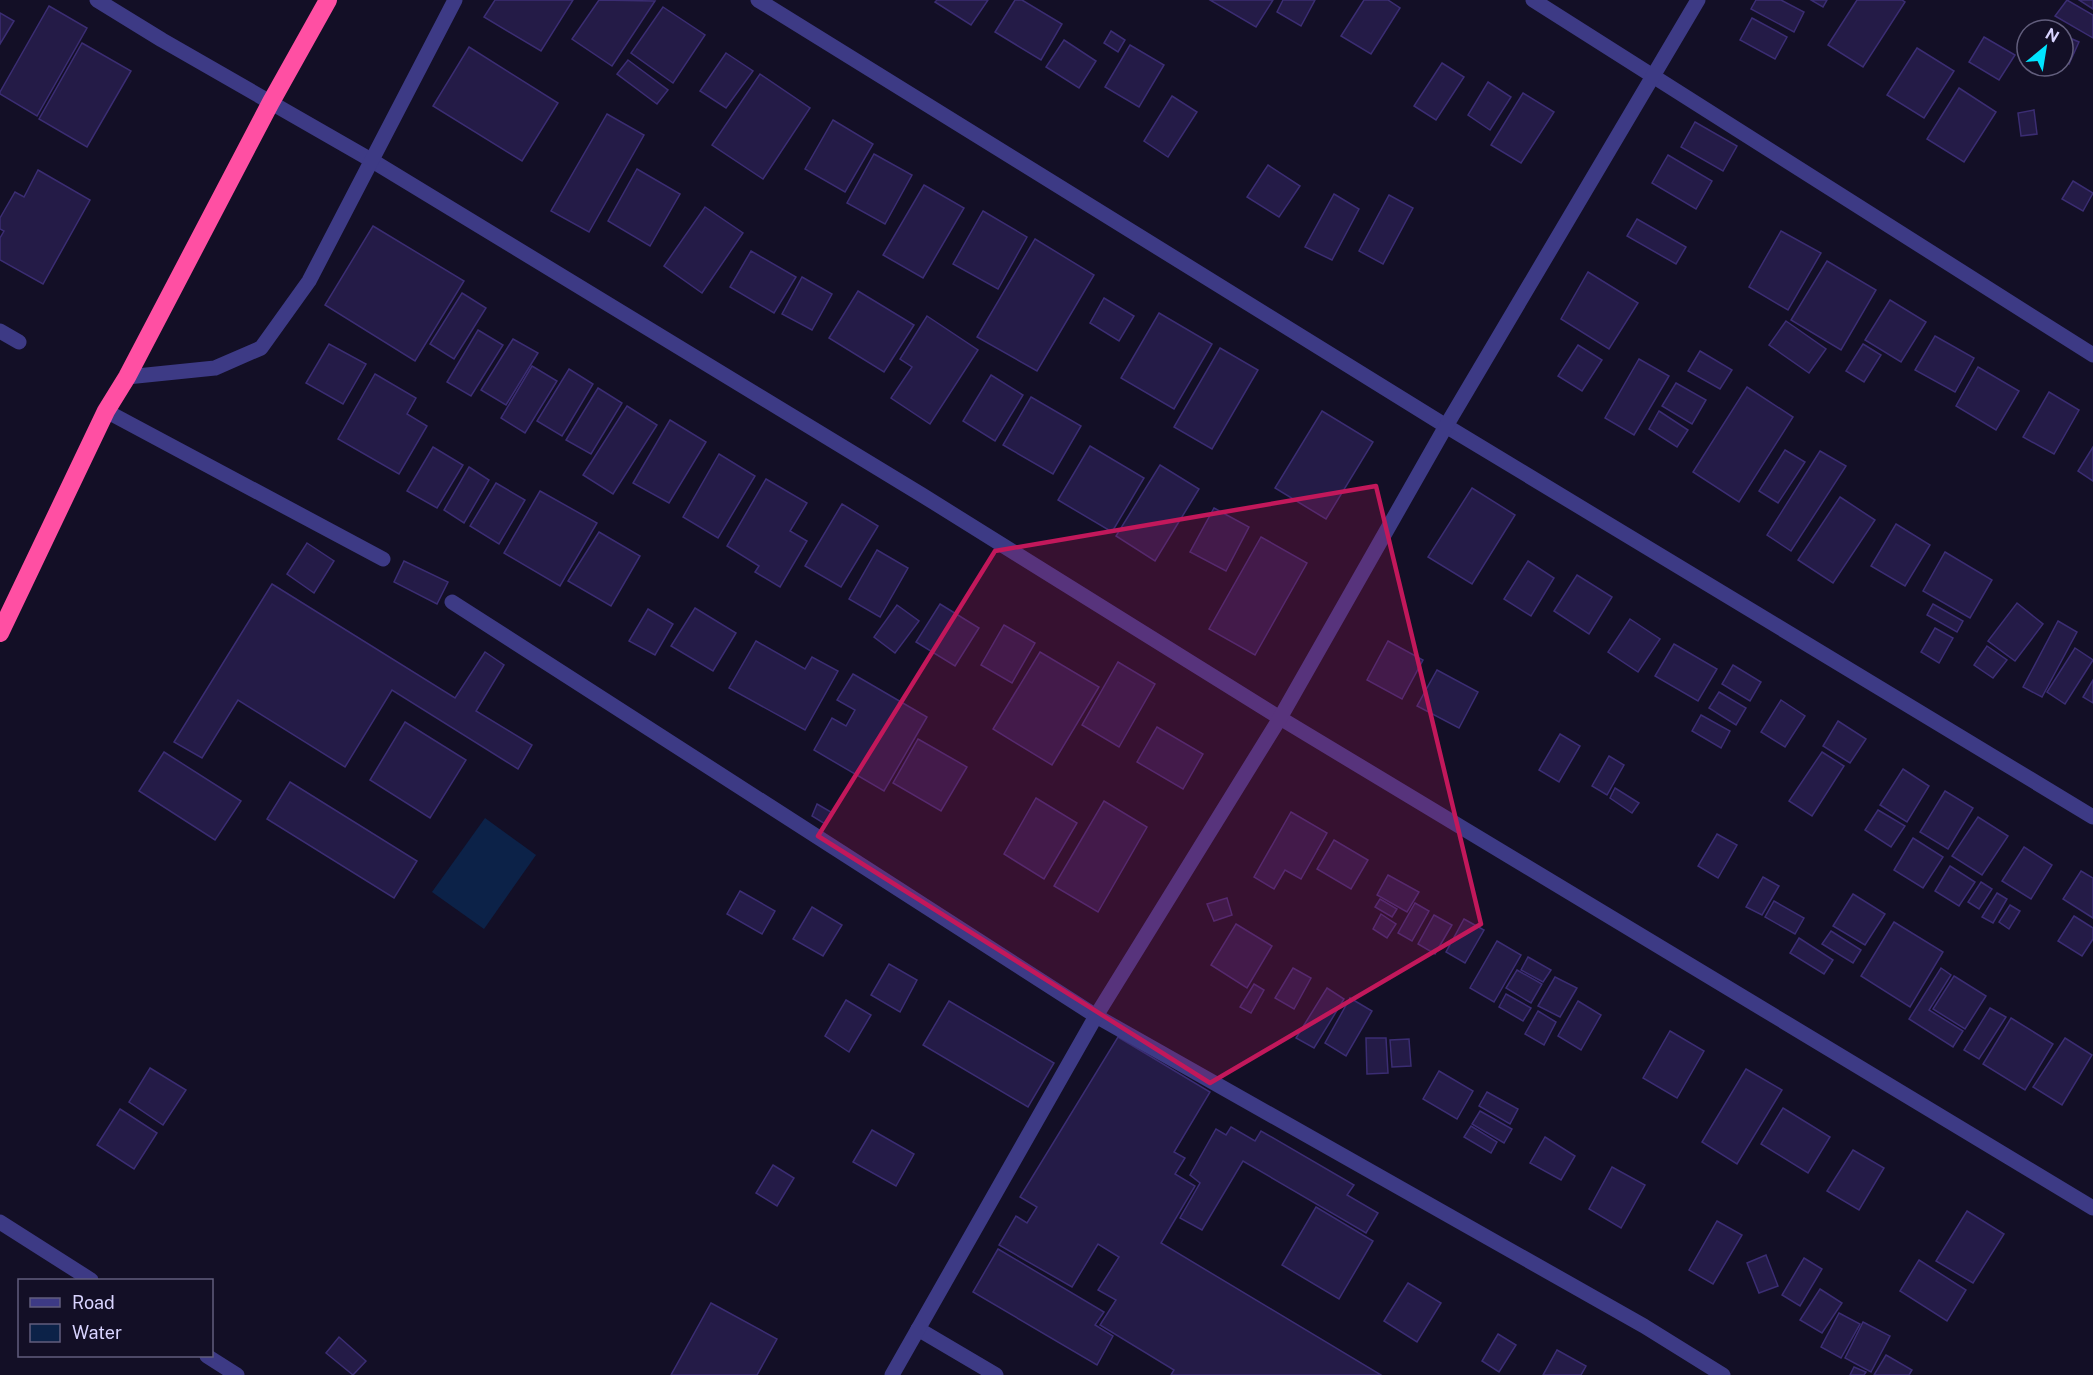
<svg xmlns="http://www.w3.org/2000/svg" width="2093" height="1375" font-family="'Public Sans',sans-serif">
<style>
.water{fill:#0c2248}
.building{fill:#241b47;stroke:#3b2d73;stroke-width:1.5}
.lines{fill:none;stroke-linecap:round;stroke-linejoin:round}
.minor{stroke:#3d3a85;stroke-width:15}
.highway{stroke:#ff4fa3;stroke-width:18}
.marked{fill:#c2185b;fill-opacity:0.2;stroke:#c2185b;stroke-width:4.5;stroke-linejoin:round}
</style>
<rect width="100%" height="100%" fill="#130f26"/>
<path class="water" d="M485,818L536,855L484,929L432,892Z"/>
<g class="building">
<path d="M495,0H573L541,51L484,17Z"/>
<path d="M599,0L655,1L612,66L572,39Z"/>
<path d="M937,0H988L971,25L935,2Z"/>
<path d="M1015,0H1022L1062,24L1041,60L995,32Z"/>
<path d="M1210,0H1273L1256,27Z"/>
<path d="M1283,0H1315L1301,26L1277,12Z"/>
<path d="M1364,0H1388L1400,8L1371,54L1341,36Z"/>
<path d="M1756,0H1781L1804,12L1794,32L1751,9Z"/>
<path d="M1811,0H1827L1823,7Z"/>
<path d="M1857,0H1902L1905,2L1863,67L1828,45Z"/>
<path d="M2067,0L2093,15V38L2055,16Z"/>
<path d="M2079,0H2093V9Z"/>
<path d="M49,6L87,28L37,116L0,94V92Z"/>
<path d="M663,7L705,35L673,83L631,53Z"/>
<path d="M0,13L14,21L0,44Z"/>
<path d="M1752,18L1787,37L1775,59L1740,40Z"/>
<path d="M1111,31L1125,40L1118,52L1104,43Z"/>
<path d="M2063,35L2079,42L2069,64L2063,61Z"/>
<path d="M1984,37L2015,55L1999,80L1969,62Z"/>
<path d="M1064,40L1096,61L1079,88L1046,67Z"/>
<path d="M82,43L131,71L87,147L39,119Z"/>
<path d="M1130,45L1164,65L1139,107L1105,87Z"/>
<path d="M469,47L558,103L522,161L433,106Z"/>
<path d="M1917,48L1954,71L1924,118L1887,95Z"/>
<path d="M726,53L753,71L726,108L700,91Z"/>
<path d="M628,60L668,90L657,104L617,74Z"/>
<path d="M1442,63L1464,77L1436,120L1414,106Z"/>
<path d="M760,74L810,108L763,179L712,145Z"/>
<path d="M1488,82L1511,97L1490,130L1468,115Z"/>
<path d="M1959,88L1996,112L1964,162L1927,139Z"/>
<path d="M1523,93L1554,112L1521,163L1491,145Z"/>
<path d="M1172,96L1197,112L1168,157L1144,141Z"/>
<path d="M2034,110L2037,134L2021,136L2018,113Z"/>
<path d="M607,114L644,135L589,232L551,211Z"/>
<path d="M833,120L873,144L845,192L805,169Z"/>
<path d="M1695,122L1737,146L1723,171L1681,147Z"/>
<path d="M874,154L912,175L885,224L847,203Z"/>
<path d="M1668,155L1712,181L1696,209L1652,183Z"/>
<path d="M1268,165L1300,186L1279,217L1247,197Z"/>
<path d="M637,169L680,194L650,246L608,221Z"/>
<path d="M38,170L90,200L43,284L0,260V238L4,231L0,229V218L15,192L24,197Z"/>
<path d="M2073,181L2093,193L2083,211L2062,199Z"/>
<path d="M924,185L964,208L923,278L883,255Z"/>
<path d="M1334,194L1359,209L1332,260L1305,247Z"/>
<path d="M1389,195L1413,208L1383,264L1359,251Z"/>
<path d="M705,207L743,233L702,293L664,266Z"/>
<path d="M983,211L1027,237L998,289L953,264Z"/>
<path d="M1637,219L1686,247L1676,264L1627,236Z"/>
<path d="M373,226L464,281L415,361L325,305Z"/>
<path d="M1781,231L1821,253L1788,310L1749,287Z"/>
<path d="M1035,239L1094,275L1037,371L977,337Z"/>
<path d="M751,251L796,277L774,313L730,287Z"/>
<path d="M1827,261L1876,290L1841,350L1791,320Z"/>
<path d="M1588,272L1638,303L1609,349L1561,319Z"/>
<path d="M802,277L832,294L812,330L782,314Z"/>
<path d="M858,291L914,325L884,372L829,338Z"/>
<path d="M462,293L486,308L454,359L430,344Z"/>
<path d="M1104,298L1134,316L1119,341L1090,323Z"/>
<path d="M1890,300L1926,322L1901,362L1865,340Z"/>
<path d="M1159,313L1212,344L1174,409L1121,378Z"/>
<path d="M927,316L978,350L930,424L891,398L912,367L900,359Z"/>
<path d="M1786,321L1826,349L1809,373L1769,345Z"/>
<path d="M478,330L503,345L471,396L447,382Z"/>
<path d="M1935,336L1974,358L1955,392L1915,370Z"/>
<path d="M513,339L538,353L506,405L481,390Z"/>
<path d="M329,344L366,364L343,404L306,383Z"/>
<path d="M1863,344L1881,355L1864,382L1846,371Z"/>
<path d="M1578,345L1602,360L1582,391L1558,376Z"/>
<path d="M1220,348L1258,370L1212,449L1174,427Z"/>
<path d="M1700,351L1732,370L1720,389L1688,371Z"/>
<path d="M1639,359L1669,376L1634,435L1605,418Z"/>
<path d="M532,366L557,381L525,433L501,418Z"/>
<path d="M1978,367L2019,391L1996,430L1956,406Z"/>
<path d="M569,369L593,384L562,436L537,421Z"/>
<path d="M375,374L416,398L407,414L427,426L399,474L338,439Z"/>
<path d="M991,375L1023,395L995,441L963,421Z"/>
<path d="M1676,383L1706,400L1692,424L1662,406Z"/>
<path d="M1747,387L1793,417L1739,502L1693,472Z"/>
<path d="M598,388L622,403L591,454L566,440Z"/>
<path d="M2049,392L2079,410L2054,454L2023,437Z"/>
<path d="M1031,397L1081,426L1053,474L1003,445Z"/>
<path d="M627,406L657,425L613,494L583,475Z"/>
<path d="M1322,411L1373,442L1326,519L1275,488Z"/>
<path d="M1659,411L1688,430L1677,447L1649,429Z"/>
<path d="M670,420L706,442L669,503L633,483Z"/>
<path d="M1090,446L1144,478L1112,532L1058,500Z"/>
<path d="M433,447L463,465L437,508L407,491Z"/>
<path d="M2093,447V481L2078,471Z"/>
<path d="M1785,450L1805,462L1778,503L1759,491Z"/>
<path d="M1820,451L1846,466L1791,551L1767,535Z"/>
<path d="M719,454L755,476L718,538L683,517Z"/>
<path d="M1160,465L1199,489L1155,561L1116,536Z"/>
<path d="M469,467L489,480L464,523L444,510Z"/>
<path d="M766,479L807,503L790,531L807,541L780,587L755,572L759,566L727,546Z"/>
<path d="M496,483L525,500L499,544L470,526Z"/>
<path d="M1472,488L1515,515L1472,584L1428,557Z"/>
<path d="M540,491L597,523L560,586L504,553Z"/>
<path d="M1840,497L1875,520L1833,583L1798,560Z"/>
<path d="M842,504L878,526L841,587L805,566Z"/>
<path d="M1214,508L1249,527L1226,571L1190,552Z"/>
<path d="M1896,524L1930,545L1905,586L1871,566Z"/>
<path d="M599,532L640,556L611,606L568,581Z"/>
<path d="M1261,537L1307,563L1255,655L1209,629Z"/>
<path d="M307,543L334,561L314,593L287,574Z"/>
<path d="M877,550L908,568L880,617L849,599Z"/>
<path d="M1945,552L1992,580L1970,618L1923,591Z"/>
<path d="M404,561L448,582L437,604L394,582Z"/>
<path d="M1528,561L1554,578L1531,616L1504,599Z"/>
<path d="M1577,575L1612,597L1589,634L1554,611Z"/>
<path d="M272,584L455,698L485,652L504,665L476,711L532,745L518,769L392,690L345,767L238,700L202,758L174,742Z"/>
<path d="M2017,603L2043,624L2015,661L1988,641Z"/>
<path d="M940,604L979,628L955,666L916,642Z"/>
<path d="M1933,604L1963,621L1957,632L1927,615Z"/>
<path d="M897,605L919,621L895,653L874,637Z"/>
<path d="M695,608L736,633L713,671L671,646Z"/>
<path d="M648,609L673,624L655,655L629,641Z"/>
<path d="M1630,619L1660,639L1638,672L1608,652Z"/>
<path d="M2058,621L2077,632L2042,697L2023,687Z"/>
<path d="M1004,625L1035,643L1012,683L981,665Z"/>
<path d="M1935,628L1953,638L1939,663L1921,652Z"/>
<path d="M756,641L805,669L812,657L838,671L805,730L729,688Z"/>
<path d="M1388,641L1423,660L1402,699L1367,680Z"/>
<path d="M1674,644L1717,669L1698,701L1655,676Z"/>
<path d="M1987,646L2007,660L1993,678L1974,665Z"/>
<path d="M2075,648L2093,660L2065,704L2047,692Z"/>
<path d="M1040,652L1099,687L1052,765L993,729Z"/>
<path d="M1118,662L1155,684L1119,747L1082,725Z"/>
<path d="M1733,665L1761,682L1750,701L1722,684Z"/>
<path d="M1437,670L1478,692L1459,728L1417,706Z"/>
<path d="M853,674L927,717L884,791L814,750L832,718L846,726L855,710L837,700Z"/>
<path d="M2093,680V703L2083,697Z"/>
<path d="M1719,692L1746,708L1736,725L1709,708Z"/>
<path d="M1781,700L1805,716L1785,747L1761,732Z"/>
<path d="M1701,715L1730,731L1721,748L1692,731Z"/>
<path d="M1838,721L1866,739L1850,763L1823,746Z"/>
<path d="M405,722L466,760L430,818L370,780Z"/>
<path d="M1157,727L1203,754L1183,789L1137,762Z"/>
<path d="M1560,734L1580,746L1559,782L1539,770Z"/>
<path d="M918,739L967,767L941,811L893,783Z"/>
<path d="M164,752L241,801L215,840L139,791Z"/>
<path d="M1822,752L1844,766L1812,816L1789,801Z"/>
<path d="M1609,756L1624,765L1607,795L1592,786Z"/>
<path d="M1903,769L1929,786L1907,822L1880,805Z"/>
<path d="M290,782L417,861L394,898L267,819Z"/>
<path d="M1615,788L1639,803L1632,813L1610,798Z"/>
<path d="M1945,791L1973,808L1948,849L1920,832Z"/>
<path d="M1036,798L1077,823L1044,879L1004,854Z"/>
<path d="M1104,801L1147,827L1098,912L1054,886Z"/>
<path d="M817,804L831,812L825,824L812,816Z"/>
<path d="M1878,810L1905,826L1891,847L1865,830Z"/>
<path d="M1291,812L1327,833L1301,879L1285,870L1274,889L1254,877Z"/>
<path d="M1978,817L2008,836L1982,875L1952,856Z"/>
<path d="M1717,834L1737,845L1718,878L1698,866Z"/>
<path d="M1913,838L1943,857L1923,888L1894,870Z"/>
<path d="M1334,840L1368,860L1351,889L1317,869Z"/>
<path d="M2024,847L2052,865L2031,899L2002,881Z"/>
<path d="M1950,866L1975,882L1959,906L1935,891Z"/>
<path d="M2081,871L2093,878V918L2063,899Z"/>
<path d="M1388,875L1419,892L1407,912L1377,895Z"/>
<path d="M1763,877L1779,886L1762,915L1746,907Z"/>
<path d="M1981,882L1992,889L1979,909L1968,902Z"/>
<path d="M740,891L775,911L762,934L727,914Z"/>
<path d="M1997,893L2007,899L1993,923L1982,917Z"/>
<path d="M1853,894L1885,914L1865,945L1833,926Z"/>
<path d="M1227,898L1232,915L1214,921L1207,904Z"/>
<path d="M1380,899L1397,909L1392,917L1375,907Z"/>
<path d="M1774,901L1804,918L1795,934L1765,917Z"/>
<path d="M1415,903L1429,911L1412,941L1398,933Z"/>
<path d="M2010,905L2020,911L2009,929L1999,922Z"/>
<path d="M812,907L842,925L823,956L793,939Z"/>
<path d="M1381,914L1396,924L1387,938L1373,929Z"/>
<path d="M1434,915L1452,925L1435,954L1418,944Z"/>
<path d="M2074,916L2093,928V939L2082,956L2058,941Z"/>
<path d="M1464,919L1484,930L1465,963L1446,952Z"/>
<path d="M1894,922L1943,952L1910,1007L1861,976Z"/>
<path d="M1236,924L1272,946L1247,988L1211,965Z"/>
<path d="M1831,931L1861,950L1853,963L1822,944Z"/>
<path d="M1799,938L1833,960L1824,974L1790,953Z"/>
<path d="M1497,941L1521,955L1494,1002L1470,988Z"/>
<path d="M1528,957L1551,970L1543,982L1521,970Z"/>
<path d="M889,964L917,980L900,1012L871,995Z"/>
<path d="M1293,968L1311,978L1294,1009L1275,998Z"/>
<path d="M1941,968L1951,975L1929,1010L1963,1031L1953,1047L1909,1019Z"/>
<path d="M1517,970L1542,984L1531,1003L1506,988Z"/>
<path d="M1954,976L1986,996L1965,1029L1933,1009Z"/>
<path d="M1555,977L1577,988L1560,1017L1538,1006Z"/>
<path d="M1254,984L1264,990L1251,1013L1240,1007Z"/>
<path d="M1327,988L1344,999L1314,1048L1296,1038Z"/>
<path d="M1506,994L1531,1008L1523,1021L1499,1007Z"/>
<path d="M1350,998L1372,1011L1346,1056L1325,1043Z"/>
<path d="M846,1000L871,1015L849,1052L825,1036Z"/>
<path d="M949,1001L1054,1063L1028,1107L923,1045Z"/>
<path d="M1578,1001L1601,1015L1581,1050L1558,1036Z"/>
<path d="M1990,1008L2006,1017L1979,1059L1964,1050Z"/>
<path d="M1538,1011L1556,1022L1544,1045L1525,1034Z"/>
<path d="M2011,1018L2053,1044L2025,1090L1983,1064Z"/>
<path d="M1670,1031L1704,1051L1677,1098L1643,1078Z"/>
<path d="M1118,1037L1210,1092L1174,1152L1185,1158L1175,1174L1195,1186L1161,1243L1381,1375H1171L1174,1370L1100,1325L1116,1300L1098,1290L1119,1257L1098,1244L1072,1287L999,1245L1016,1216L1027,1223L1037,1207L1020,1197Z"/>
<path d="M1366,1038H1386L1388,1073L1367,1074Z"/>
<path d="M2065,1038L2092,1055L2062,1105L2033,1087Z"/>
<path d="M1409,1039L1411,1066L1392,1067L1390,1040Z"/>
<path d="M150,1068L186,1090L163,1125L129,1102Z"/>
<path d="M1746,1069L1782,1090L1737,1164L1702,1142Z"/>
<path d="M1439,1071L1473,1091L1457,1119L1423,1099Z"/>
<path d="M1487,1092L1518,1109L1510,1124L1479,1106Z"/>
<path d="M1783,1108L1830,1137L1808,1173L1761,1144Z"/>
<path d="M120,1109L157,1133L134,1169L97,1145Z"/>
<path d="M1480,1111L1512,1129L1504,1143L1472,1124Z"/>
<path d="M1471,1126L1497,1142L1491,1153L1464,1137Z"/>
<path d="M1231,1127L1255,1141L1261,1131L1354,1185L1347,1195L1378,1213L1366,1233L1243,1161L1202,1230L1180,1218L1200,1183L1190,1175L1216,1129L1226,1135Z"/>
<path d="M872,1130L914,1154L896,1186L853,1162Z"/>
<path d="M1545,1137L1575,1156L1561,1180L1530,1163Z"/>
<path d="M1853,1150L1884,1168L1859,1210L1827,1191Z"/>
<path d="M773,1165L794,1178L777,1206L756,1193Z"/>
<path d="M1612,1167L1645,1185L1621,1228L1589,1209Z"/>
<path d="M1316,1207L1373,1241L1339,1299L1282,1265Z"/>
<path d="M1967,1211L2004,1234L1973,1283L1936,1261Z"/>
<path d="M1717,1221L1742,1235L1713,1284L1689,1270Z"/>
<path d="M998,1249L1104,1312L1095,1325L1113,1336L1097,1365L973,1292Z"/>
<path d="M1766,1255L1778,1286L1759,1293L1747,1263Z"/>
<path d="M1804,1258L1822,1269L1800,1306L1782,1295Z"/>
<path d="M1919,1260L1966,1290L1947,1321L1900,1291Z"/>
<path d="M1408,1283L1441,1303L1417,1342L1384,1321Z"/>
<path d="M1820,1289L1842,1303L1822,1333L1800,1320Z"/>
<path d="M711,1303L777,1339L757,1375H671Z"/>
<path d="M1839,1313L1860,1324L1841,1358L1821,1347Z"/>
<path d="M1863,1322L1890,1336L1871,1372L1845,1358Z"/>
<path d="M1498,1334L1516,1345L1499,1372L1482,1361Z"/>
<path d="M339,1337L366,1361L353,1375L326,1353Z"/>
<path d="M1557,1350L1586,1366L1581,1375H1543Z"/>
<path d="M1886,1355L1912,1370L1909,1375H1874Z"/>
<path d="M1854,1367L1866,1372L1864,1375H1850Z"/>
</g>
<g class="lines">
<g class="minor">
<path d="M97,0L162,40L371,160L922,495L1280,718L2093,1208"/>
<path d="M758,0L1446,426L2093,817"/>
<path d="M1533,0L2093,355"/>
<path d="M0,331L19,342"/>
<path d="M127,377L215,368L261,348L309,281L455,0"/>
<path d="M106,411L383,559"/>
<path d="M452,602L1096,1016L1644,1326L1723,1375"/>
<path d="M0,1222L91,1280"/>
<path d="M918,1329L996,1375"/>
<path d="M207,1356L237,1375"/>
<path d="M892,1375L1096,1016L1280,718L1446,426L1698,0"/>
</g>
<path class="highway" d="M0,633L106,411L127,377L271,102L328,0"/>
</g>
<path class="marked" d="M1376,486L1481,924L1210,1083L818,836L995,551Z"/>
<rect x="18" y="1279" width="195" height="78" fill="#130f26" stroke="#625e7d" stroke-width="1.5"/>
<rect x="30" y="1298" width="30" height="9" fill="#3d3a85" stroke="#625e7d" stroke-width="1.5"/>
<text x="72" y="1309" font-size="18" fill="#d9d4ff">Road</text>
<rect x="30" y="1324" width="30" height="18" fill="#0c2248" stroke="#625e7d" stroke-width="1.5"/>
<text x="72" y="1339" font-size="18" fill="#d9d4ff">Water</text>
<g transform="translate(2045 48) rotate(30)"><circle r="28" fill="#130f26" stroke="#625e7d" stroke-width="1.5"/>
<path d="M0-4.5L10 22L0 15L-10 22Z" fill="#00e5ff"/>
<text y="-9" font-size="16" font-weight="bold" text-anchor="middle" fill="#d9d4ff">N</text>
</g>
</svg>
